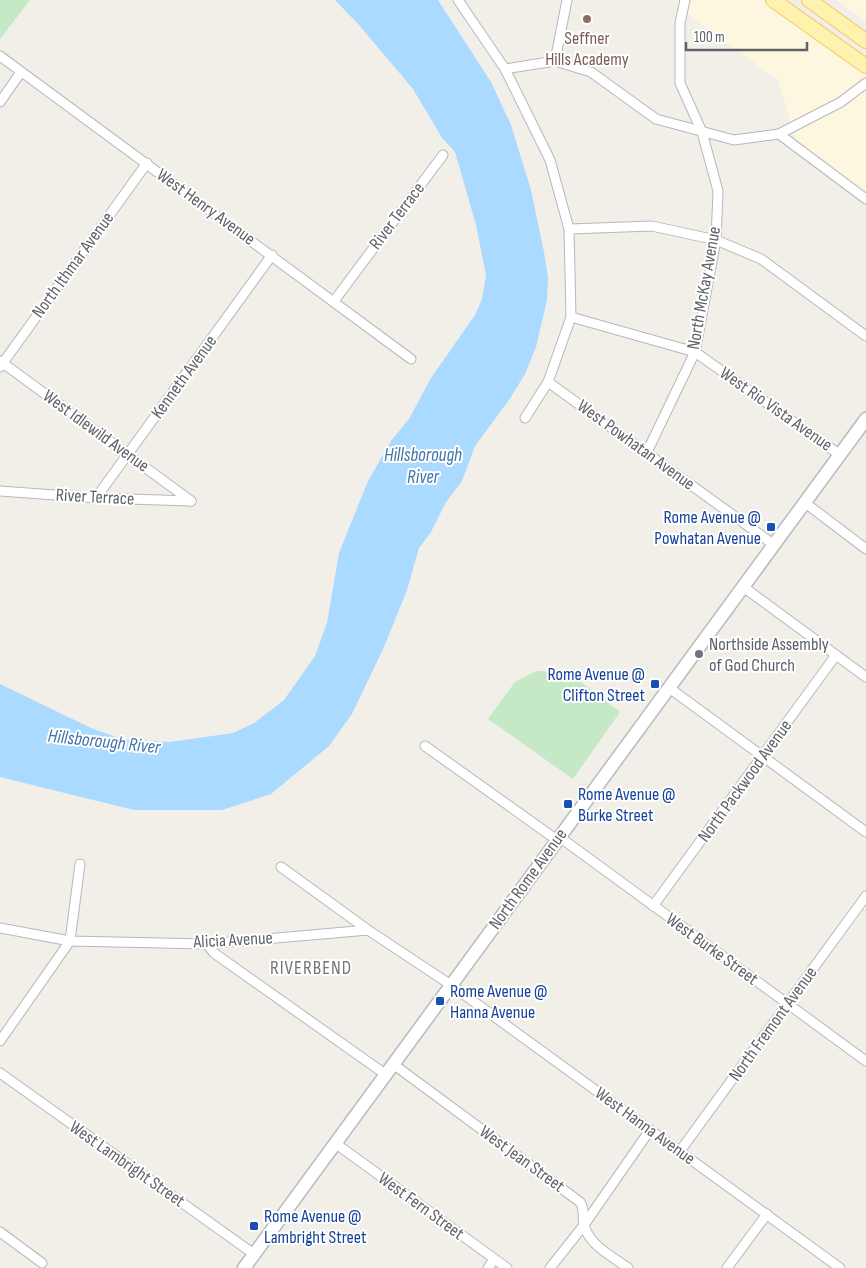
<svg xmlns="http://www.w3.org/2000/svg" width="866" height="1268" font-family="'Sofia Sans Condensed',sans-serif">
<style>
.commercial{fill:#fef7e0}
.green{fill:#c5e8c5}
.water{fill:#aadaff}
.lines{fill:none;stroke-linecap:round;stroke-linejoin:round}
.street-casing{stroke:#b5b8bc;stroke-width:11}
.secondary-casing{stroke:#b6babf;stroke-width:15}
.primary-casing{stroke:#f2c960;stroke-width:16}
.street{stroke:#fff;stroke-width:9}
.secondary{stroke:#fff;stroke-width:12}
.primary{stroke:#fff2af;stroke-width:14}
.education-dot{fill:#8d6e63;stroke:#fff;stroke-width:2}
.transit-dot{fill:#1a4fb4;stroke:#fff;stroke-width:2}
.worship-dot{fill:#6b7280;stroke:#fff;stroke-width:2}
.labels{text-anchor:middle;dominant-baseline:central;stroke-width:4;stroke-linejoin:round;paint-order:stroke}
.education-label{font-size:18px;fill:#785e54;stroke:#fff}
.street-label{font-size:18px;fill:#5f6368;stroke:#fff}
.transit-label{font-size:18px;fill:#164399;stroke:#fff;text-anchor:start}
.worship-label{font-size:18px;fill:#5b616d;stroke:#fff;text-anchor:start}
.water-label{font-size:19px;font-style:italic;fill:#4174aa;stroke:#fff}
.neighbourhood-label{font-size:19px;letter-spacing:1px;fill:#70757a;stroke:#fff}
</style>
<rect width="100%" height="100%" fill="#f1efe8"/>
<g class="commercial">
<path d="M689,0H763L866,73V78L839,99L791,123L777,79L686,14Z"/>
<path d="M837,0H866V22Z"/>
<path d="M866,88V193L797,142L793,131L844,106Z"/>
</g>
<g class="green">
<path d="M0,0H30L0,39Z"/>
<path d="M536,671L561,672L581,682L620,712L573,779L488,719L515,682Z"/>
</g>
<path class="water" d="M335,0H438L491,82L511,125L531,190L544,252L548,278L547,300L536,347L525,374L509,400L475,446L462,481L446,502L431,532L419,548L407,590L384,647L352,714L329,746L271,794L222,810H134L0,777V684L91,728L121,739L170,742L233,733L254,723L284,700L315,656L327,623L339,553L368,481L391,441L409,419L431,378L475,315L482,299L486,275L476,225L455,152L442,138L413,89L359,25Z"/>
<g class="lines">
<g class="street-casing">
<g id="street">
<path d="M458,0L505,69L550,160L569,229L571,317L548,382L525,418"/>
<path d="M0,56L411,359"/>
<path d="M555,61L567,0"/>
<path d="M505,69L555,61L591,72L656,119L734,140L779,134L866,199"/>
<path d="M0,102L21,72"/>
<path d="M779,134L841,102L866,83"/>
<path d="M569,229L652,226L716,240L761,259L866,336"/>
<path d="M334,301L443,155"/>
<path d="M571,317L695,352L840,455"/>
<path d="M0,361L191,501"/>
<path d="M0,367L147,163"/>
<path d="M548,382L773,544"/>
<path d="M647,452L695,352L716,240L718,191L702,132L680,83V23L685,0"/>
<path d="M0,491L96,498L191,501"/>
<path d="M96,498L272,255"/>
<path d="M804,502L866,549"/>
<path d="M742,586L866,677"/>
<path d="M668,687L866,832"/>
<path d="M425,746L557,840L565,841L866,1061"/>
<path d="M281,867L368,930"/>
<path d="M653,906L836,655"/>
<path d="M0,928L70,941L207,944L368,930L451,985L840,1268"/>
<path d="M207,944L214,953L385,1074"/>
<path d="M0,1041L70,941L80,864"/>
<path d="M393,1064L580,1202C586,1211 581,1218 585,1228C591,1246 613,1257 628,1268"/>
<path d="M0,1073L254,1254"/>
<path d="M335,1143L507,1268"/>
<path d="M680,1151L866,896"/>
<path d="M0,1232L42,1263"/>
<path d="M488,1268L494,1259"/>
<path d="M550,1268L584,1225L650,1130"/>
<path d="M727,1268L767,1214"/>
</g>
</g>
<g class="secondary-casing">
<path id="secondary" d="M244,1268L866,419"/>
</g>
<g class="primary-casing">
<g id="primary">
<path d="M773,0L866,66"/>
<path d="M809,0L866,41"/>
</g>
</g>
<use href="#street" class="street"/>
<use href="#secondary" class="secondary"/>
<use href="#primary" class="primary"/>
</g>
<circle class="education-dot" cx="587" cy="19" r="5"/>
<g class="transit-dot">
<rect x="766" y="522" width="10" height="10" rx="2.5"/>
<rect x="650" y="679" width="10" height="10" rx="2.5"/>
<rect x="563" y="799" width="10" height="10" rx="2.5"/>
<rect x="435" y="996" width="10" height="10" rx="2.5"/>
<rect x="249" y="1221" width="10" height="10" rx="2.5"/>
</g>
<circle class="worship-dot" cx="699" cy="654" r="5"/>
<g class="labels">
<g class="education-label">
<text x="587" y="38">Seffner<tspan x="587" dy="21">Hills Academy</tspan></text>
</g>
<g class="street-label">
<text transform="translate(206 207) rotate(36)">West Henry Avenue</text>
<text transform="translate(397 216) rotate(-53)">River Terrace</text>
<text transform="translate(73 265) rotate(-54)">North Ithmar Avenue</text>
<text transform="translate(704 288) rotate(-80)">North McKay Avenue</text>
<text transform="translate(184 377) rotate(-54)">Kenneth Avenue</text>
<text transform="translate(776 409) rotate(35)">West Rio Vista Avenue</text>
<text transform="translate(96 431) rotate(36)">West Idlewild Avenue</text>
<text transform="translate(636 445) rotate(36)">West Powhatan Avenue</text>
<text transform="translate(95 497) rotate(3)">River Terrace</text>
<text transform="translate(745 781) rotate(-54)">North Packwood Avenue</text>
<text transform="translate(528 879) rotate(-54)">North Rome Avenue</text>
<text transform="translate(233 940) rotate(-3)">Alicia Avenue</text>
<text transform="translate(712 949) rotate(36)">West Burke Street</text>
<text transform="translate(773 1024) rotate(-54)">North Fremont Avenue</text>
<text transform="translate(645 1126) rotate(36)">West Hanna Avenue</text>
<text transform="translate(522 1159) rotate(36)">West Jean Street</text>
<text transform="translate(127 1164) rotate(35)">West Lambright Street</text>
<text transform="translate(421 1206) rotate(36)">West Fern Street</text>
</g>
<g class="transit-label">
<text x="761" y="517" text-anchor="end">Rome Avenue @<tspan x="761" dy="21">Powhatan Avenue</tspan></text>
<text x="645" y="674" text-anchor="end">Rome Avenue @<tspan x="645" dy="21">Clifton Street</tspan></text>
<text x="578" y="794">Rome Avenue @<tspan x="578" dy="21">Burke Street</tspan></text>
<text x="450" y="991">Rome Avenue @<tspan x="450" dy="21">Hanna Avenue</tspan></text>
<text x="264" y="1216">Rome Avenue @<tspan x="264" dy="21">Lambright Street</tspan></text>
</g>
<g class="worship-label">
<text x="709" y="644">Northside Assembly<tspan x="709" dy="21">of God Church</tspan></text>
</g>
<g class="water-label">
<text x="423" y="455">Hillsborough<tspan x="423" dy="22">River</tspan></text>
<text transform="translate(104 742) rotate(6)">Hillsborough River</text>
</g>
<g class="neighbourhood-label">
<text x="311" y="968">RIVERBEND</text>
</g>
</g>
<path d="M686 42v8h121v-8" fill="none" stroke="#5f6368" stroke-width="2.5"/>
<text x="694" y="42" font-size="15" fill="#5f6368" stroke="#ffffff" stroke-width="4" paint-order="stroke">100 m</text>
</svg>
